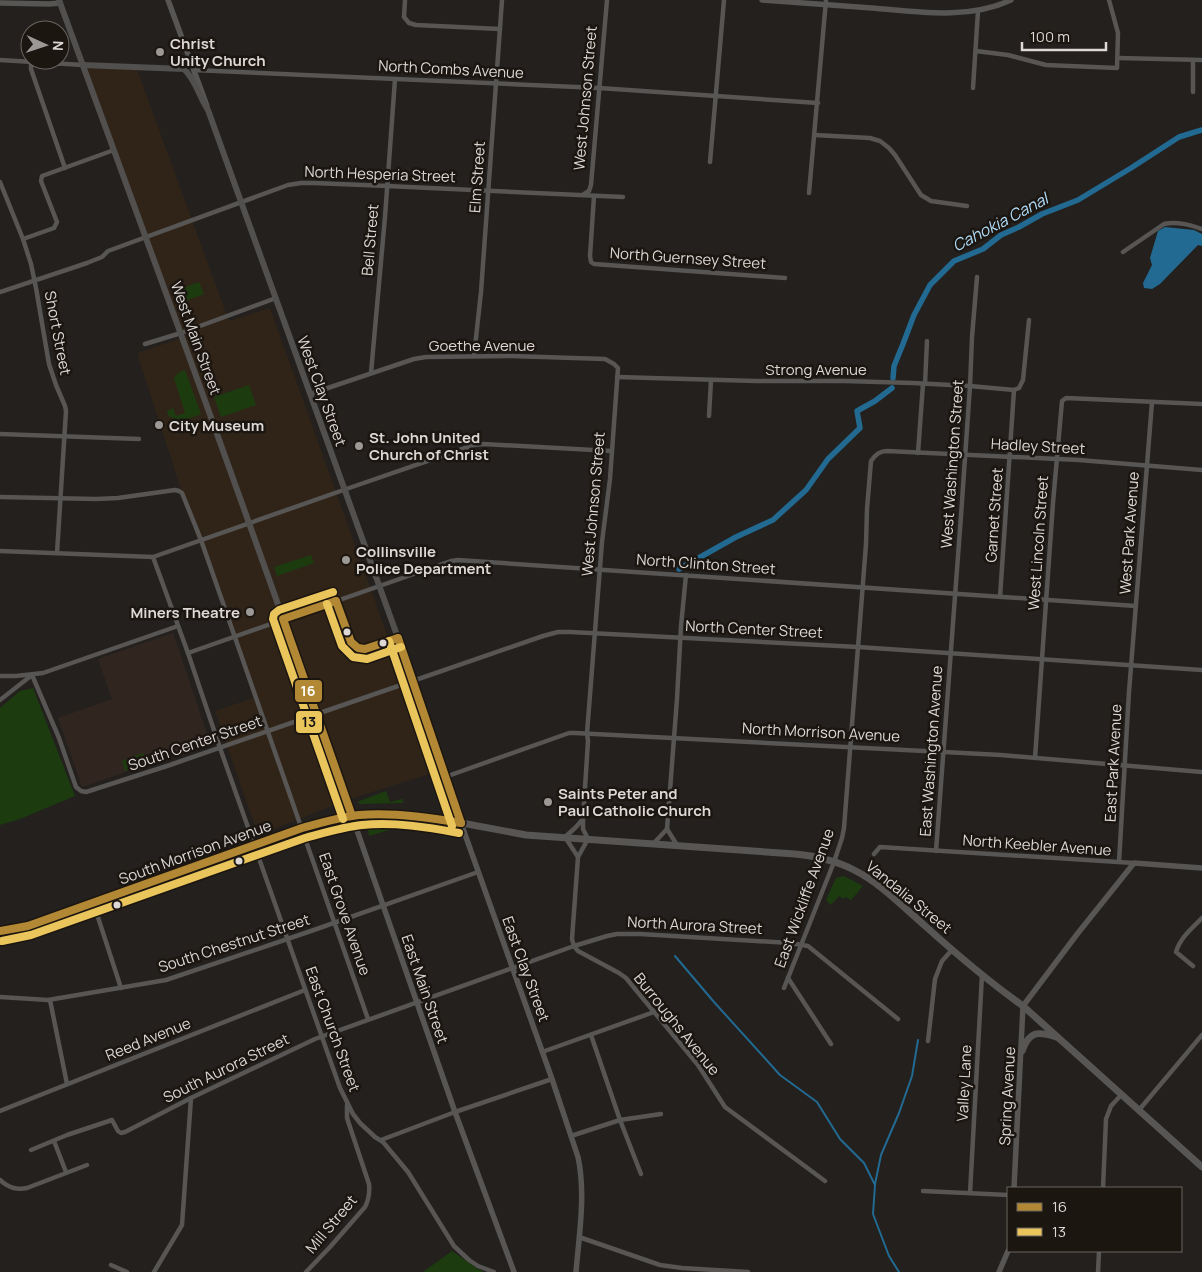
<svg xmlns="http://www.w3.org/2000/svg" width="1202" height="1272" font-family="Manrope,sans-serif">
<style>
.commercial{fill:#302418}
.built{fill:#31261f}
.green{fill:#1c3c0f}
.water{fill:#226a91}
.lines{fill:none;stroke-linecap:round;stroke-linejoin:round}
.stream{stroke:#226a91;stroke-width:2}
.canal{stroke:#226a91;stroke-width:5.5}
.minor{stroke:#575654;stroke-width:4.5}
.tertiary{stroke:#575654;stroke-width:5.5}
.secondary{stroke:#51504e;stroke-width:6}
.primary{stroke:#585654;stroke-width:7}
.bus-1-casing{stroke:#1c1611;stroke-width:11}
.bus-2-casing{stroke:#1c1611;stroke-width:11}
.bus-1{stroke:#b38834;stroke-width:8}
.bus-2{stroke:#eac55c;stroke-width:8}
.poi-dot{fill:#9c9895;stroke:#1c1611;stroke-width:2}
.bus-dot{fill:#ddd8d5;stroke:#1c1611;stroke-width:2}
.labels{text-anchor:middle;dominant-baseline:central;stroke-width:5;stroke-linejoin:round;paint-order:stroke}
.poi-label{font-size:15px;font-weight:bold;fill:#ddd8d5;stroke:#1c1611;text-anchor:start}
.street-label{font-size:15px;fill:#ddd8d5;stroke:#1c1611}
.water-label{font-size:16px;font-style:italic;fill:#afdcfa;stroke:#1c1611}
.line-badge{stroke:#1c1611;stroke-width:2}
.badge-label{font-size:14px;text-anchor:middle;font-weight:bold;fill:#fff}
.pale-badge-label{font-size:14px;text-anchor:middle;font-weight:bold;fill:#111}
</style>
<rect width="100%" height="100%" fill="#23201e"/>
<path class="commercial" d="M83,65L136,67L229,321L270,308L417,718L434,771L433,773L353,798L258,835L215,711L253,698L234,630L197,539L137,353L182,338Z"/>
<path class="built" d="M173,633L210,743L82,787L58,718L112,699L98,659Z"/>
<g class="green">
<path d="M199,282L204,294L183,302L181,301L180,289Z"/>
<path d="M185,370L201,414L173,425L172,422L173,421L172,417H169L167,411L173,408L176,416L185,413L174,378L178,373Z"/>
<path d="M249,385L256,405L221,417L214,397Z"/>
<path d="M311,555L314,563L277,576L274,567Z"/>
<path d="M33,688L75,796L20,819L0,825V708L20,691Z"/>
<path d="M143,753L146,763L125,771L122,761Z"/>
<path d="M386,791L390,802L402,799L404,803L360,804L357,802Z"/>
<path d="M401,824L402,826L369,836L368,830L376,825Z"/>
<path d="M844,876L863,886L851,900L846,897L843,899L839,896L831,905L826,900L836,878Z"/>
<path d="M452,1251L475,1267L484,1272H423Z"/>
</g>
<path class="water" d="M1165,227L1194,230L1202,234V246L1198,245L1160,284L1152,289L1144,288L1143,283L1152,265L1150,258L1158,231Z"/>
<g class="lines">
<g class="stream">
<path d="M675,956L714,1002L780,1075L817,1102L840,1139L864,1163L875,1185L873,1214L889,1256L899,1272"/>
<path d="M875,1184L881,1155L899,1113L912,1076L918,1040"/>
</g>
<g class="canal">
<path d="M893,378L894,366L903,344L914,315L930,285L954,261L983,249L1001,235L1019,227L1042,214L1078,200L1131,168L1179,137L1202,130"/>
<path d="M679,569L736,537L773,520L806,490L828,459L860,428L857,411L875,401L892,388"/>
</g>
<g class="minor">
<path d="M405,0L404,17L409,23L416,25L500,29"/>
<path d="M976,51L1008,55L1046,65L1117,68L1118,33L1109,0"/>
<path d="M1118,58L1202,60"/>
<path d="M0,60L83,65"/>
<path d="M31,61V69L65,168"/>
<path d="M194,70L599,88L818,103"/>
<path d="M973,88L978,11"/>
<path d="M1193,92V60"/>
<path d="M815,135L870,138L880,141L889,148L895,155L921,195L931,201L967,206"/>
<path d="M710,162L724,0"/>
<path d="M0,182L23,239L31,264L36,288L49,364L56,385L65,406L66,411L57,553"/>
<path d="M809,193L826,0"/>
<path d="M584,194L589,191L591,185L607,0"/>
<path d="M594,196L590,256L591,262L594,264L785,278"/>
<path d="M23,239L54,228L57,222L41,181L42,176L114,150"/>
<path d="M1123,252L1164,224C1177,221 1190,225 1202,229"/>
<path d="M0,292L87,263L102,257L108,251L288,185L301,183H314L387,186L623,197"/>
<path d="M145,344L181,333L276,298"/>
<path d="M474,356L481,292L502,0"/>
<path d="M371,373L385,217L395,79"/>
<path d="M617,377L756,381H844L913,383L970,386L1014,390"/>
<path d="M925,384L927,341"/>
<path d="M310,394L414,359L426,357L511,356L605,359L614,364L618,368L610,479L602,542L587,733L588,741L583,819V829L588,839L578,857L572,939C573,944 574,947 578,951L619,973L626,978L698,1065L725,1107L825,1181"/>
<path d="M709,416L711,380"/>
<path d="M0,434L139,439"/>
<path d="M918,453L923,384"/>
<path d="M0,497L96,499L118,498L175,490L179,491L182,493L201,540L368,1019"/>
<path d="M0,551L153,557L352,487L474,445L483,444L611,451"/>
<path d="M153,557L188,653L220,748L340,1088L353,1114L360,1123L375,1137L383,1142L408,1172L454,1246L469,1260L478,1266L494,1272"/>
<path d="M1000,597L1014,390L1019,388L1023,380L1029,320"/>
<path d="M188,653L451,561L458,560L1136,606"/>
<path d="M0,676H16L43,673L178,626"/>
<path d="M0,700L32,675L59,738L76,787L81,791L86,792L170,765L317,714L543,636L558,632H570L858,647L1202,670"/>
<path d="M1035,758L1053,503L1062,401L1066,398L1202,404"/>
<path d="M445,777L569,733H575L944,752L1001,755L1202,772"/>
<path d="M667,829L677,699L681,626L686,575"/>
<path d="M667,829L677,845"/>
<path d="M654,843L667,829"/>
<path d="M936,851L961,516L970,386L972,337L977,277"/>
<path d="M874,854L880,847L1134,863"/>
<path d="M578,857L565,837L575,828L583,819"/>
<path d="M1119,862L1129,692L1152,402"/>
<path d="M93,902L121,988"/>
<path d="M1193,966L1176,952C1180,938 1192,928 1202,918"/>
<path d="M788,978L831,1044"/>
<path d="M784,988L834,862L842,838L844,828L866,544L867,509L871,461C876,454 880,451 887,451L1079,460L1202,470"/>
<path d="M0,997L48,1000L166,980L311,931L478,872"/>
<path d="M50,1000L67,1084"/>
<path d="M591,1035L620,1120L641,1174"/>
<path d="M928,1041L935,979L942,961L952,950"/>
<path d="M542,1052L654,1012"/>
<path d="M1139,1110L1202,1035"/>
<path d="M0,1111L305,990"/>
<path d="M571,1136L620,1120L661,1114"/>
<path d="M381,1140L455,1112L552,1079"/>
<path d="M54,1141L66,1172"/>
<path d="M31,1150L67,1135L112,1120L118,1131L121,1133L125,1132L191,1098L315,1039L574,946L607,936L617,934H640L790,943L808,946L898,1019"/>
<path d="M0,1180C9,1188 16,1190 27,1188L87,1165"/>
<path d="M1103,1188L1106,1119L1111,1106L1122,1094"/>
<path d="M923,1191L1008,1195"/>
<path d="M970,1193L982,975"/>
<path d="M579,1237L660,1265L682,1268L748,1272"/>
<path d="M111,1265L127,1272"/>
<path d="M154,1272L182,1225L191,1098"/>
<path d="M306,1272L330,1247L365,1207C369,1199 370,1193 369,1184L347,1118V1105"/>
<path d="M1098,1272L1099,1251"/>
</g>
<g class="tertiary">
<path d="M168,0L207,106"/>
<path d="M762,0C799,3 835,5 872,8C919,12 968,20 1011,0"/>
<path d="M0,3L49,4L60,3"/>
<path d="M352,816L455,1112L514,1272"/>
<path d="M461,823L552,1079L578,1157C586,1194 579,1235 576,1272"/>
<path d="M1014,1188L1023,1006L1078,933L1134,863L1202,868"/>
<path d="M999,1272L1008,1251"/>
</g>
<g class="secondary">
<path d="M59,0C158,271 258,543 352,816"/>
<path d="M83,65L184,69C196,80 199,97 208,110L398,638L461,823"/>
</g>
<g class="primary">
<path d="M0,931L28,926L302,828L352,816L375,814H398L435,818L526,835L795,854C815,856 835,860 854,870C880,883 901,905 923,924C955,953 988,981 1023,1006L1202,1167"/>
<path d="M1022,1051C1029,1031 1038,1031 1056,1037"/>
</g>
<g class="bus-1-casing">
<g id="bus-1">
<path d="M336,601L283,619L352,816"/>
<path d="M336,601L351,642L358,648L365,649L398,638"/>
<path d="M398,638L461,823"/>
<path d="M0,931L28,926L302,828C321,823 340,817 359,815C393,812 428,817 461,823"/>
</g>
</g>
<g class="bus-2-casing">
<g id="bus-2">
<path d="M333,592L279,610L274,614L273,619L343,819"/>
<path d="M327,604L342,646L353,657L367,659L401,647"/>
<path d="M389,641L452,826"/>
<path d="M2,941L31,935L305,838C324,833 343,827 362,825C395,822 427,827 459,833"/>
</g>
</g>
<use href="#bus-1" class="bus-1"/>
<use href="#bus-2" class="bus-2"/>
</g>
<g class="poi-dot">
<circle cx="160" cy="52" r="5"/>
<circle cx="159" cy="425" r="5"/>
<circle cx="359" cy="446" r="5"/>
<circle cx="346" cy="560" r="5"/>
<circle cx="250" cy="612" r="5"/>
<circle cx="548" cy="802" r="5"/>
</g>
<g class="bus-dot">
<circle cx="347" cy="632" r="4.5"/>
<circle cx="383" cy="643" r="4.5"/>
<circle cx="239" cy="861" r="4.5"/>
<circle cx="117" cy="905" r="4.5"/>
</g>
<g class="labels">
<g class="poi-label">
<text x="170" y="43">Christ<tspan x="170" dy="17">Unity Church</tspan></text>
<text x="169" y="425">City Museum</text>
<text x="369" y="437">St. John United<tspan x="369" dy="17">Church of Christ</tspan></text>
<text x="356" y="551">Collinsville<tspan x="356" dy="17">Police Department</tspan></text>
<text x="240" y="612" text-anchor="end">Miners Theatre</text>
<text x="558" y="793">Saints Peter and<tspan x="558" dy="17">Paul Catholic Church</tspan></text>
</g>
<g class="street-label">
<text transform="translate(451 69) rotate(3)">North Combs Avenue</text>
<text transform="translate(585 98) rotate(-85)">West Johnson Street</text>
<text transform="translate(380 174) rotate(2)">North Hesperia Street</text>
<text transform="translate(477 177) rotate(-86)">Elm Street</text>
<text transform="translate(370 240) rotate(-85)">Bell Street</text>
<text transform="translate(688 258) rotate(4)">North Guernsey Street</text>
<text transform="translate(58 333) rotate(79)">Short Street</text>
<text transform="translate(196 338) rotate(70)">West Main Street</text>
<text x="482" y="345">Goethe Avenue</text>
<text x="816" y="369">Strong Avenue</text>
<text transform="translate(322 391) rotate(70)">West Clay Street</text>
<text transform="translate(1038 446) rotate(3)">Hadley Street</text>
<text transform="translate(952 464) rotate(-86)">West Washington Street</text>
<text transform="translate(593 504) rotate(-85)">West Johnson Street</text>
<text transform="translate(994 515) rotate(-86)">Garnet Street</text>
<text transform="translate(1129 533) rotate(-86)">West Park Avenue</text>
<text transform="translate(1038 543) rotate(-86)">West Lincoln Street</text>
<text transform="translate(706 564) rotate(4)">North Clinton Street</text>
<text transform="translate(754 629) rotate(3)">North Center Street</text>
<text transform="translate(821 732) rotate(3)">North Morrison Avenue</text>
<text transform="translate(195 743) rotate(-19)">South Center Street</text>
<text transform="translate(931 751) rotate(-86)">East Washington Avenue</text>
<text transform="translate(1113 763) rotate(-87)">East Park Avenue</text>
<text transform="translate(1037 845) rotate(4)">North Keebler Avenue</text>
<text transform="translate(195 852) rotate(-20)">South Morrison Avenue</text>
<text transform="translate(909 897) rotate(39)">Vandalia Street</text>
<text transform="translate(804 898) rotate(-70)">East Wickliffe Avenue</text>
<text transform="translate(345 914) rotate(71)">East Grove Avenue</text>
<text transform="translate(695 925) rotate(3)">North Aurora Street</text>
<text transform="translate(234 943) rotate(-18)">South Chestnut Street</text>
<text transform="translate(526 969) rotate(70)">East Clay Street</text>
<text transform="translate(425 989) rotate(71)">East Main Street</text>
<text transform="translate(677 1024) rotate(51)">Burroughs Avenue</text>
<text transform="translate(333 1029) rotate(70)">East Church Street</text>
<text transform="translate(148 1039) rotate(-22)">Reed Avenue</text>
<text transform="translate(226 1068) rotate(-26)">South Aurora Street</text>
<text transform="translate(964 1083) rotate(-87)">Valley Lane</text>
<text transform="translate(1007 1096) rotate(-87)">Spring Avenue</text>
<text transform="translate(331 1224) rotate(-50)">Mill Street</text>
</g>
<g class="water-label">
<text transform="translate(1000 222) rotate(-28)">Cahokia Canal</text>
</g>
</g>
<g class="line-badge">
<rect x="294" y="679" width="29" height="24" rx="5" fill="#b38834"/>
<rect x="295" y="710" width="28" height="24" rx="5" fill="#eac55c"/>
</g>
<g class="badge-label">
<text x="308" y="696">16</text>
</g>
<g class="pale-badge-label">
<text x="309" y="727">13</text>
</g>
<rect x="1007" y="1187" width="175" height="65" fill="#1c1611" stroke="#69645f"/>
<rect x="1017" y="1203" width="25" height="8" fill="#b38834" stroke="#69645f"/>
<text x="1052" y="1212" font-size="15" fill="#ddd8d5">16</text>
<rect x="1017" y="1228" width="25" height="8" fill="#eac55c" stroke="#69645f"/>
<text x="1052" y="1237" font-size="15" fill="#ddd8d5">13</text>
<g transform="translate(45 45) rotate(93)"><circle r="24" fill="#1c1611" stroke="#69645f"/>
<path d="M0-4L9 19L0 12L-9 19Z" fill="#9c9895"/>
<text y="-8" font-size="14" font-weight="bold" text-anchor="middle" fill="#ddd8d5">N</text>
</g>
<path d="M1022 42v8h84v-8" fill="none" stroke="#ddd8d5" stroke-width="2.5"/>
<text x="1030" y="42" font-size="15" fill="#ddd8d5" stroke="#1c1611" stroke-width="4" paint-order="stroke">100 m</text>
</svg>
